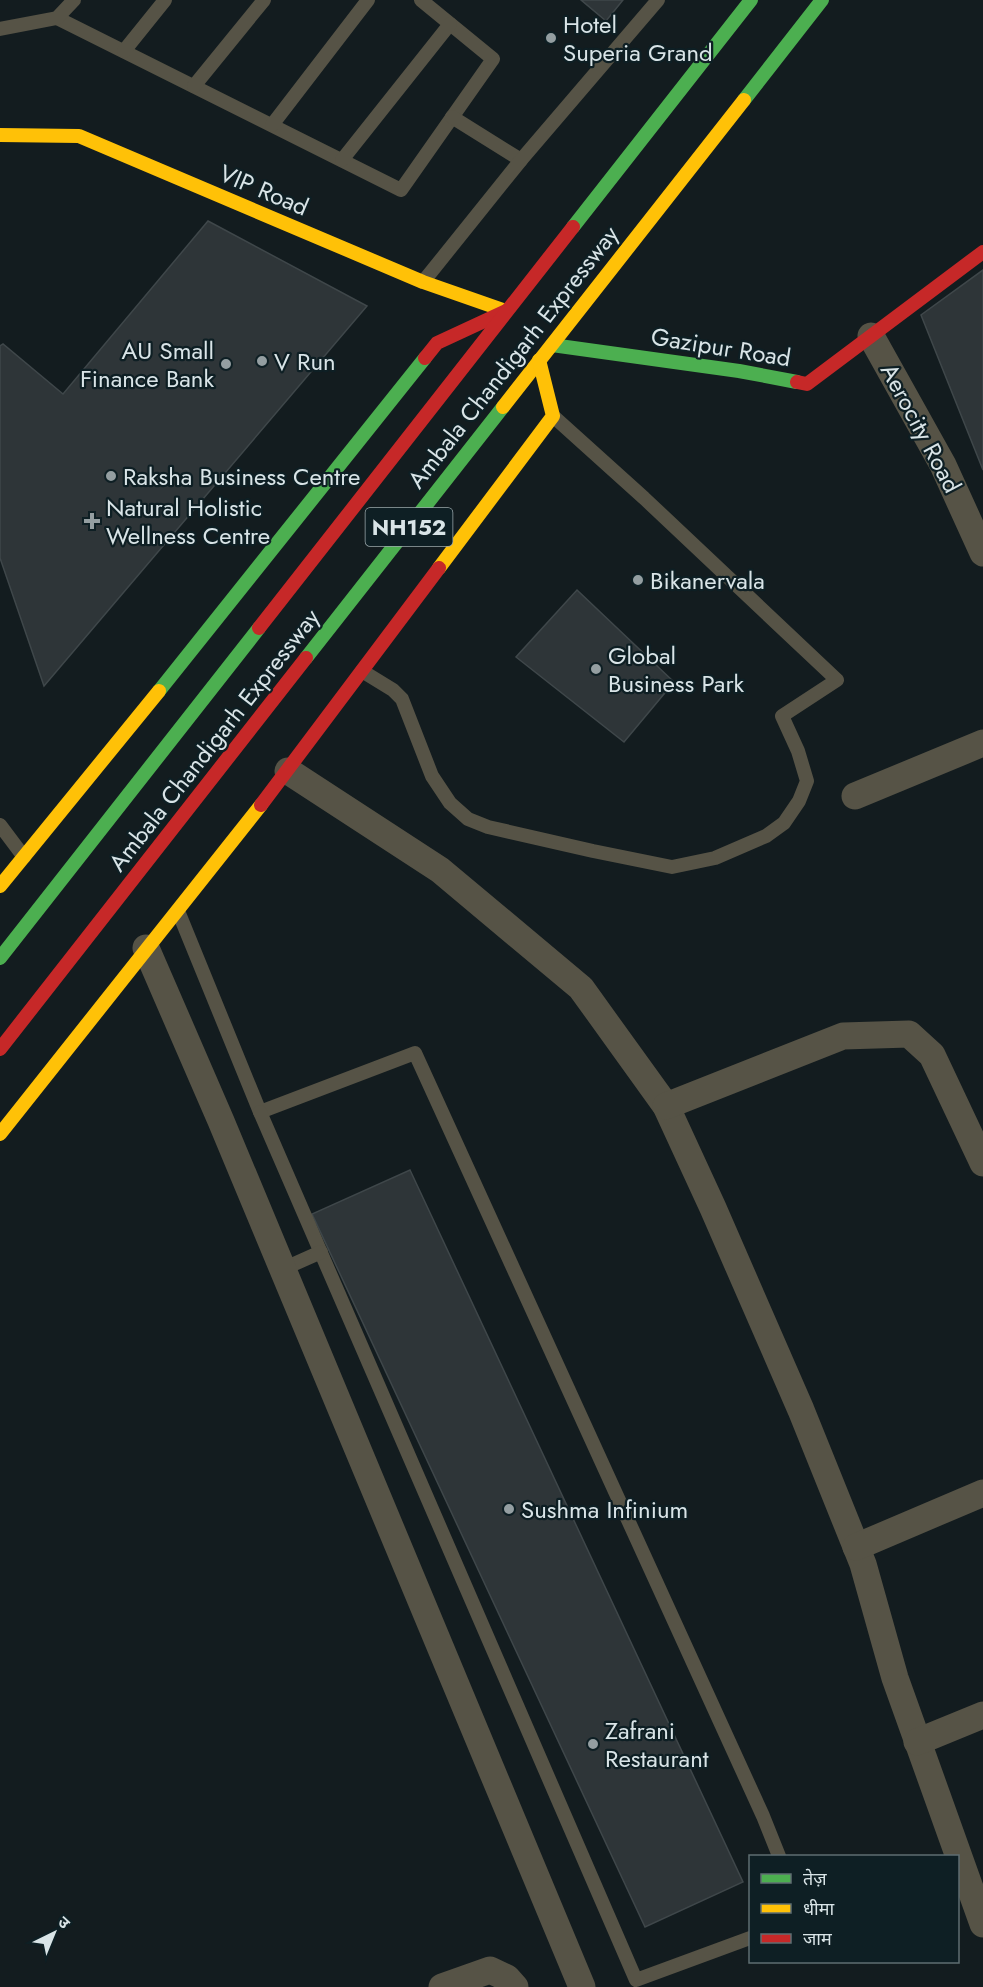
<svg xmlns="http://www.w3.org/2000/svg" width="983" height="1987" font-family="Jost,'Noto Sans Devanagari',sans-serif">
<style>
.building{fill:#2e3538;stroke:#3f474a;stroke-width:1.5}
.lines{fill:none;stroke-linecap:round;stroke-linejoin:round}
.lane{stroke:#565346;stroke-width:14}
.street{stroke:#565346;stroke-width:27}
.fast{stroke:#4caf50;stroke-width:14}
.slow{stroke:#ffc107;stroke-width:14}
.jam{stroke:#c62828;stroke-width:14}
.poi-dot{fill:#949ea1;stroke:#0e1f24;stroke-width:2}
.labels{text-anchor:middle;dominant-baseline:central;stroke-width:4.5;stroke-linejoin:round;paint-order:stroke}
.shield{fill:#0e1f24;stroke:#9ca9ac;stroke-width:1.5}
.shield-label{font-size:22px;font-weight:bold;fill:#d9e4e7}
.poi-label{font-size:24px;fill:#d9e4e7;stroke:#0e1f24;text-anchor:start}
.street-label{font-size:24px;fill:#d9e4e7;stroke:#0e1f24}
</style>
<rect width="100%" height="100%" fill="#131c1f"/>
<g class="building">
<path d="M581,0H623L606,21Z"/>
<path d="M208,221L367,306L44,686L0,558V346L3,344L63,394Z"/>
<path d="M983,270V470L921,315Z"/>
<path d="M577,590L674,682L624,742L516,657Z"/>
<path d="M410,1170L743,1882L645,1927L312,1214Z"/>
</g>
<g class="lines">
<g class="lane">
<path d="M57,18L401,190L493,59L421,0"/>
<path d="M0,29L57,18L74,0"/>
<path d="M124,51L165,0"/>
<path d="M194,86L264,0"/>
<path d="M452,117L521,160"/>
<path d="M272,125L368,0"/>
<path d="M342,160L450,24"/>
<path d="M423,282L521,160L658,0"/>
<path d="M362,671L393,690L402,699L432,776L450,803L468,819L488,827L593,851L672,867L715,858L766,836L784,823L799,801L807,781L798,751L782,716L837,680L644,498L553,416"/>
<path d="M0,825L24,857"/>
<path d="M178,911L260,1112L415,1053L763,1816L779,1856"/>
<path d="M260,1112L636,1980L750,1938"/>
<path d="M283,1269L321,1252"/>
</g>
<g class="street">
<path d="M871,336L943,465L983,553"/>
<path d="M288,771L440,870L581,988L666,1106L713,1208L801,1410L863,1564L895,1678L983,1924"/>
<path d="M855,796L983,743"/>
<path d="M146,948L221,1121L582,1987"/>
<path d="M666,1106L843,1036L909,1034L932,1055L983,1163"/>
<path d="M856,1547L983,1493"/>
<path d="M917,1742L983,1715"/>
<path d="M442,1987L490,1970L507,1978L515,1987"/>
</g>
<g class="fast">
<path d="M744,100L822,0"/>
<path d="M573,227L751,0"/>
<path d="M552,345L739,371L797,382"/>
<path d="M306,658L503,407"/>
<path d="M159,691L425,358"/>
<path d="M0,958L259,628"/>
</g>
<g class="slow">
<path d="M0,135L79,136L423,282L506,311"/>
<path d="M503,407L744,100"/>
<path d="M439,568L553,416L539,360"/>
<path d="M0,886L159,691"/>
<path d="M0,1134L261,805"/>
</g>
<g class="jam">
<path d="M425,358L437,343L506,311"/>
<path d="M797,382L807,384L983,252"/>
<path d="M259,628L573,227"/>
<path d="M261,805L439,568"/>
<path d="M0,1049L306,658"/>
</g>
</g>
<g class="poi-dot">
<circle cx="551" cy="38" r="6"/>
<circle cx="262" cy="361" r="6"/>
<circle cx="226" cy="364" r="6"/>
<circle cx="111" cy="476" r="6"/>
<path d="M89 512h6v6h6v6h-6v6h-6v-6h-6v-6h6z"/>
<circle cx="638" cy="580" r="6"/>
<circle cx="596" cy="669" r="6"/>
<circle cx="509" cy="1509" r="6"/>
<circle cx="593" cy="1744" r="6"/>
</g>
<g class="labels">
<rect class="shield" x="365.5" y="508" width="87" height="38" rx="4.5"/>
<g class="shield-label">
<text x="409" y="527">NH152</text>
</g>
<g class="poi-label">
<text x="563" y="24">Hotel<tspan x="563" dy="28">Superia Grand</tspan></text>
<text x="214" y="350" text-anchor="end">AU Small<tspan x="214" dy="28">Finance Bank</tspan></text>
<text x="274" y="361">V Run</text>
<text x="123" y="476">Raksha Business Centre</text>
<text x="106" y="507">Natural Holistic<tspan x="106" dy="28">Wellness Centre</tspan></text>
<text x="650" y="580">Bikanervala</text>
<text x="608" y="655">Global<tspan x="608" dy="28">Business Park</tspan></text>
<text x="521" y="1509">Sushma Infinium</text>
<text x="605" y="1730">Zafrani<tspan x="605" dy="28">Restaurant</tspan></text>
</g>
<g class="street-label">
<text transform="translate(264 190) rotate(23)">VIP Road</text>
<text transform="translate(721 347) rotate(9)">Gazipur Road</text>
<text transform="translate(513 357) rotate(-52)">Ambala Chandigarh Expressway</text>
<text transform="translate(921 428) rotate(62)">Aerocity Road</text>
<text transform="translate(214 740) rotate(-52)">Ambala Chandigarh Expressway</text>
</g>
</g>
<rect x="749" y="1855" width="210" height="108" fill="#0e1f24" stroke="#5f6e72" stroke-width="1.5"/>
<rect x="761" y="1874" width="30" height="9" fill="#4caf50" stroke="#5f6e72" stroke-width="1.5"/>
<text x="803" y="1885" font-size="18" fill="#d9e4e7">तेज़</text>
<rect x="761" y="1904" width="30" height="9" fill="#ffc107" stroke="#5f6e72" stroke-width="1.5"/>
<text x="803" y="1915" font-size="18" fill="#d9e4e7">धीमा</text>
<rect x="761" y="1934" width="30" height="9" fill="#c62828" stroke="#5f6e72" stroke-width="1.5"/>
<text x="803" y="1945" font-size="18" fill="#d9e4e7">जाम</text>
<g transform="translate(54 1933) rotate(43)" stroke="#0e1f24" stroke-width="4.5" paint-order="stroke">
<path d="M0-4.5L10 22L0 15L-10 22Z" fill="#d9e4e7"/>
<text y="-9" font-size="16" font-weight="bold" text-anchor="middle" fill="#d9e4e7">उ</text>
</g>
</svg>
